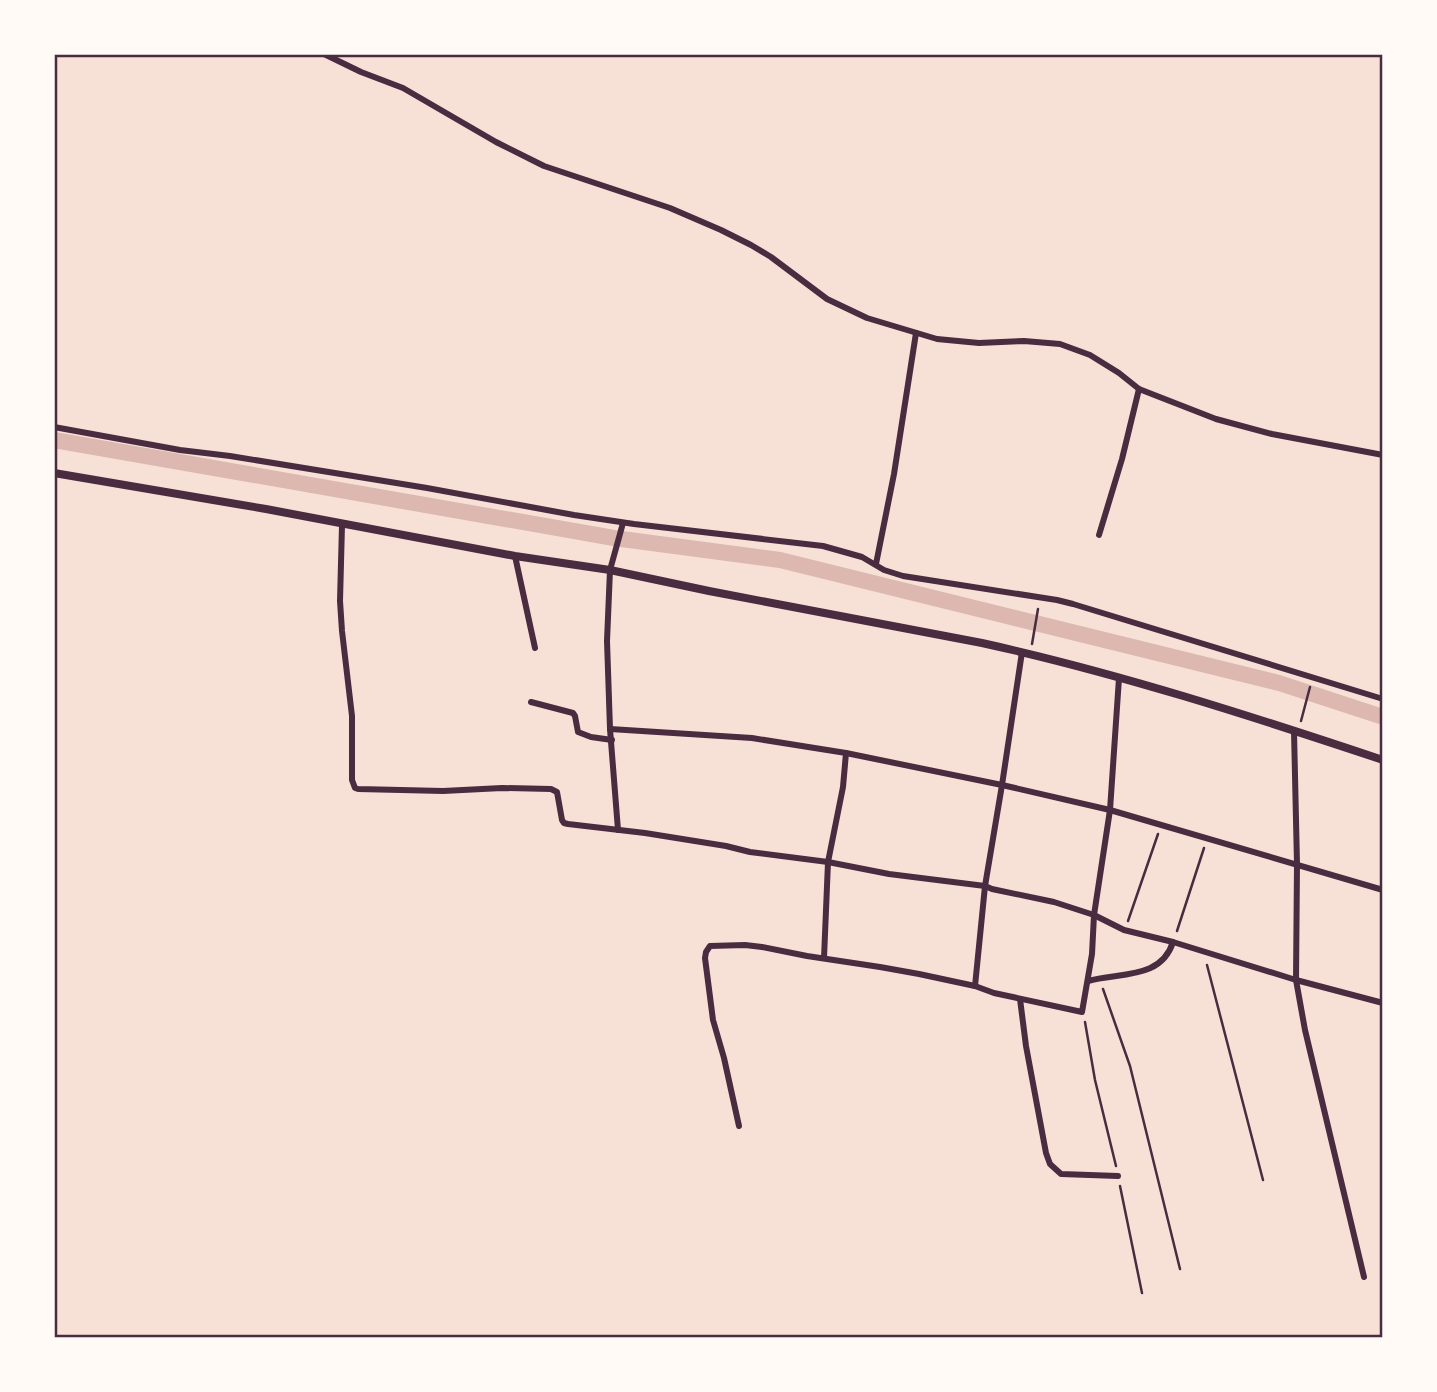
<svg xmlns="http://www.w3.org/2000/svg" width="1437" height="1392" font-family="'Varela Round',sans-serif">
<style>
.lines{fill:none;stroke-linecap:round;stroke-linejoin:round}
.canal{stroke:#dcb8b0;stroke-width:16}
.path{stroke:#4a2c40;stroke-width:2.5}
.minor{stroke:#4a2c40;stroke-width:6}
.tertiary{stroke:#4a2c40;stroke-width:8}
.neatline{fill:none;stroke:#4a2c40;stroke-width:2.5}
</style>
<rect width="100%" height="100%" fill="#f7e1d7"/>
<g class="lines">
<path class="canal" d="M54,440L614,538L780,560L1279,683L1383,717"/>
<g class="path">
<path d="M1032,644L1038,609"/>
<path d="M1301,721L1310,687"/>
<path d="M1128,921L1158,834"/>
<path d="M1177,931L1204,848"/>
<path d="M1207,965L1263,1180"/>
<path d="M1103,989L1130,1066L1180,1269"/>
<path d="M1085,1022L1095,1080L1116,1166"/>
<path d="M1120,1186L1142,1293"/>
</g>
<g class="minor">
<path d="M324,54L361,72L403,88L496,142L544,166L670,208L721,230L751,245L771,257L827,299L867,318L937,339L979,343L1024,341L1060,344L1090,355L1119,373L1139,389L1216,419L1272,434L1383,455"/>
<path d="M54,427L180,450L230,456L427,488L574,515L634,524L823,546L862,557L884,570L903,576L1057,600L1073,604L1383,699"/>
<path d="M342,525L340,601L342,631L352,716V780L355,788L358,789L443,791L502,788L551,789L557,792L562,820L564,823L568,824L645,833L726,846L750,852L828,862L889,874L985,886L992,889L1054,902L1094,915L1124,930L1173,942L1296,980L1383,1003"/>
<path d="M1099,535L1122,459L1139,389"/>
<path d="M515,556L535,648"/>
<path d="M876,564L894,474L916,333"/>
<path d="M531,702L573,713L575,716L578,732L591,737L612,740"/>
<path d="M610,729L752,738L846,753L1002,785L1110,810L1383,890"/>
<path d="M1294,731L1297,864L1296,980L1305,1030L1364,1277"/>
<path d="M618,830L610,729L607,641L610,570L623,523"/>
<path d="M824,958L828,862L843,787L846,753"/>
<path d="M1088,981C1119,972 1161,980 1173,942"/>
<path d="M975,986L985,886L1002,785L1022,652"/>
<path d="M1020,999L1026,1046L1046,1153L1050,1164L1061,1174L1118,1176"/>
<path d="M739,1126L724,1058L713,1020L705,958L706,952L710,946L745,945L762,947L807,956L880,967L919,974L975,986L994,993L1082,1012L1092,954L1094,915L1110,810L1119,678"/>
</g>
<path class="tertiary" d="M54,473L266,509L515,556L610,570L709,591L982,643C1118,673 1251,716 1383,760"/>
</g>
<rect width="1437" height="1392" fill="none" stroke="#fffaf5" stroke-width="112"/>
<rect x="56" y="56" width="1325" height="1280" class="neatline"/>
</svg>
